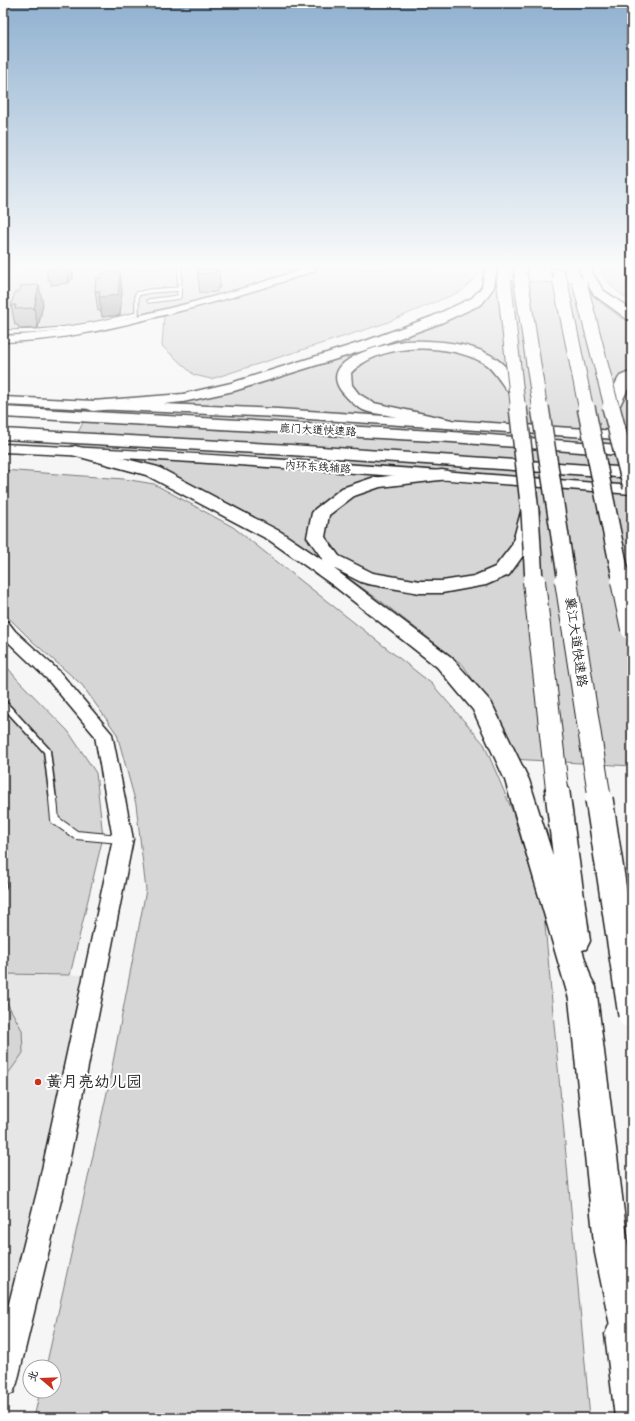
<svg xmlns="http://www.w3.org/2000/svg" width="635" height="1421" font-family="'Architects Daughter','LXGW WenKai TC',sans-serif">
<style>
.built{fill:#e6e6e6}
.green{fill:#d6d6d6;stroke:#797979}
.lines{fill:none;stroke-linecap:round;stroke-linejoin:round}
.lane-far2-casing{stroke:#1c1c1c;stroke-width:5.5}
.lane-far1-casing{stroke:#1c1c1c;stroke-width:9}
.lane-casing{stroke:#1c1c1c;stroke-width:10}
.secondary-casing{stroke:#1c1c1c;stroke-width:3}
.primary-casing{stroke:#1c1c1c;stroke-width:3}
.highway-casing{stroke:#1c1c1c;stroke-width:3}
.lane-far2{stroke:#fff;stroke-width:3.5}
.lane-far1{stroke:#fff;stroke-width:6}
.lane{stroke:#fff;stroke-width:8}
.secondary{fill:#fff;fill-rule:evenodd}
.primary{fill:#fff;fill-rule:evenodd}
.highway{fill:#fff;fill-rule:evenodd}
.highway-bridge-far3-casing{stroke:#1c1c1c;stroke-width:16;stroke-linecap:butt}
.highway-bridge-far2-casing{stroke:#1c1c1c;stroke-width:20;stroke-linecap:butt}
.highway-bridge-far1-casing{stroke:#1c1c1c;stroke-width:24;stroke-linecap:butt}
.highway-bridge-casing{stroke:#1c1c1c;stroke-width:30;stroke-linecap:butt}
.highway-bridge-far3{stroke:#fff;stroke-width:14}
.highway-bridge-far2{stroke:#fff;stroke-width:17}
.highway-bridge-far1{stroke:#fff;stroke-width:22}
.highway-bridge{stroke:#fff;stroke-width:27}
.wall{fill:#a5a5a5;stroke:#1c1c1c}
.shaded-wall{fill:#868686;stroke:#1c1c1c}
.building{fill:#c0c0c0;stroke:#1c1c1c}
.poi-dot{fill:#c8321e;stroke:#fff;stroke-width:1.5}
.labels{text-anchor:middle;dominant-baseline:central;stroke-width:4;stroke-linejoin:round;paint-order:stroke}
.far-street-label{font-size:11px;fill:#1c1c1c;stroke:#fff}
.street-label{font-size:13px;fill:#1c1c1c;stroke:#fff}
.near-poi-label{font-size:16px;fill:#1c1c1c;stroke:#fff;text-anchor:start}
</style>
<rect width="100%" height="100%" fill="#f6f6f6"/>
<filter id="ink" filterUnits="userSpaceOnUse"><feTurbulence type="fractalNoise" baseFrequency=".025" numOctaves="2"/><feDisplacementMap in="SourceGraphic" scale="8" xChannelSelector="R" yChannelSelector="G"/><feConvolveMatrix kernelMatrix="1 2 1 2 8 2 1 2 1" color-interpolation-filters="sRGB"/></filter>
<g filter="url(#ink)">
<path class="built" d="M3,974L95,975L18,1324L3,1322Z"/>
<g class="green">
<path d="M3,269H311L272,283L105,328L3,339Z"/>
<path d="M318,269H479L478,275L462,291L383,324L211,379L194,375L162,346L164,316L262,289Z"/>
<path d="M601,269H632V301C619,295 606,282 601,269Z"/>
<path d="M494,280L588,284L598,301L620,317L632,322V766L512,759L493,710L463,665L382,602L299,543L234,506L149,465L70,447L91,408L224,393L333,361L407,334L482,301L493,289Z"/>
<path d="M3,470L124,479L154,484L233,527L432,684L484,744L512,810L544,914L590,1418H34L40,1391H54V1367H46L108,1088L146,890L136,804L117,734L82,685L31,640L3,612Z"/>
<path d="M3,662L17,679L68,731L96,773L103,837L70,975L3,974Z"/>
<path d="M7,1003L22,1030L23,1053L5,1078L3,1127V1004Z"/>
</g>
<g class="lines">
<g class="lane-far2-casing">
<g id="lane-far2">
<path d="M149,301L179,297L180,269"/>
<path d="M3,332C49,333 93,326 137,314V294L150,291L179,289"/>
</g>
</g>
<g class="lane-far1-casing">
<path id="lane-far1" d="M3,703L47,751L53,800"/>
</g>
<g class="lane-casing">
<path id="lane" d="M53,799L55,820L76,835L120,839"/>
</g>
<g class="secondary-casing">
<g id="secondary">
<path d="M303,269H316L314,271C266,288 217,302 168,314C113,328 60,341 3,342V336C58,334 110,323 162,310C210,298 257,285 303,269Z"/>
<path d="M3,620L8,622L15,631L59,671L112,734L133,839L64,1188L17,1383L13,1393L3,1397V1327L38,1188L113,839L95,736L47,679L3,637Z"/>
</g>
</g>
<g class="primary-casing">
<g id="primary">
<path d="M3,397L278,409L632,432V440L278,417L3,405Z"/>
<path d="M3,444C213,453 423,469 632,486V494C423,478 213,461 3,452Z"/>
<path d="M621,1318L632,1323V1418H615L605,1334L610,1323Z"/>
</g>
</g>
<g class="highway-casing">
<g id="highway">
<path d="M485,269H497L494,287L482,304L441,323L378,346L234,391L183,402L93,411L88,409L85,406L88,403L93,401L183,394L231,383L368,340L431,317L472,298L482,287Z"/>
<path d="M514,269H526L527,280L525,283H517L515,280Z"/>
<path d="M551,269H563L566,281L564,284H556Z"/>
<path d="M578,269H590L603,290L632,310V320L627,319L594,295Z"/>
<path d="M404,341C432,340 476,342 499,361C509,369 516,380 522,390L520,393C517,394 514,395 511,394C505,391 495,369 482,362C447,343 380,342 351,373L352,385L359,394L374,403L452,420L455,423L452,426L447,428C427,424 407,419 387,415C380,414 370,413 363,410C355,406 348,399 342,392C316,359 383,345 404,341Z"/>
<path d="M632,371V381L620,405L617,408L612,410L607,408L604,405L618,379L620,376Z"/>
<path d="M3,407L452,432L632,446V456L452,442L3,417Z"/>
<path d="M3,429L291,445L632,468V478L291,455L3,439Z"/>
<path d="M75,446L158,467L281,532L324,561L307,537L312,513L315,509L342,488L372,478L442,470L448,471L450,475L448,479L380,487L354,496L329,515L325,537L339,556L373,573L420,581H442L474,576L495,567L512,545L521,512L524,508L530,507L536,508L539,512L530,546L527,550L509,575L486,585L442,593H420L368,584L361,582L333,568L451,657L491,702L529,780L553,856L545,789L549,783L557,780L565,783L569,789L590,941L586,949L582,950L591,978L596,987L629,1253L632,1266V1363L619,1358L614,1345L595,1253L569,999L505,780L473,710L437,667L334,586L269,540L146,475L69,454L67,451L69,448Z"/>
</g>
</g>
<use href="#lane-far2" class="lane-far2"/>
<use href="#lane-far1" class="lane-far1"/>
<use href="#lane" class="lane"/>
<use href="#secondary" class="secondary"/>
<use href="#primary" class="primary"/>
<use href="#highway" class="highway"/>
<g class="highway-bridge-far3-casing">
<g id="highway-bridge-far3">
<path d="M521,280L540,408"/>
<path d="M504,281L518,408"/>
<path d="M560,281L586,408"/>
<path d="M580,284L612,408"/>
</g>
</g>
<g class="highway-bridge-far2-casing">
<g id="highway-bridge-far2">
<path d="M518,407L530,512L534,582"/>
<path d="M540,407L567,582"/>
<path d="M586,407L622,582"/>
<path d="M611,407L632,487"/>
</g>
</g>
<g class="highway-bridge-far1-casing">
<g id="highway-bridge-far1">
<path d="M534,581L557,789"/>
<path d="M566,581L600,800"/>
<path d="M622,581L632,629"/>
</g>
</g>
<g class="highway-bridge-casing">
<path id="highway-bridge" d="M599,799L632,1015"/>
</g>
<use href="#highway-bridge-far3" class="highway-bridge-far3"/>
<use href="#highway-bridge-far2" class="highway-bridge-far2"/>
<use href="#highway-bridge-far1" class="highway-bridge-far1"/>
<use href="#highway-bridge" class="highway-bridge"/>
</g>
<g class="wall">
<path d="M46,269H73V279L69,280V283L51,285V280H48Z"/>
<path d="M197,269H219L220,288H217V292L200,293Z"/>
<path d="M95,291H122L120,315L102,317L101,311H98Z"/>
<path d="M43,304L38,328L19,329L18,325H15L11,305Z"/>
</g>
<g class="shaded-wall">
<path d="M66,269H67L69,280V283Z"/>
<path d="M71,269H73V279Z"/>
<path d="M120,272L122,291L120,315L102,317L99,297Z"/>
<path d="M39,285L43,304L38,328L34,308Z"/>
<path d="M3,873L7,885L3,896Z"/>
</g>
<g class="building">
<path d="M198,269H219H215L216,273L199,274Z"/>
<path d="M120,272L118,295L99,297L100,291H95L96,278H101L102,273Z"/>
<path d="M39,285L34,308L15,309L16,305H11L15,292H19L21,286Z"/>
</g>
</g>
<linearGradient id="sky" x2="0" y2="1"><stop stop-color="#90b1d0"/><stop offset="0.57" stop-color="#fbfbfb"/><stop offset="1" stop-color="#fbfbfb" stop-opacity="0"/></linearGradient>
<rect width="635" height="468" fill="url(#sky)"/>
<circle class="poi-dot" cx="38" cy="1082" r="4"/>
<g class="labels">
<g class="far-street-label">
<text transform="translate(318 430) rotate(3)">鹿门大道快速路</text>
<text transform="translate(318 467) rotate(4)">内环东线辅路</text>
</g>
<g class="street-label">
<text transform="translate(576 642) rotate(82)">襄江大道快速路</text>
</g>
<g class="near-poi-label">
<text x="46" y="1082">黄月亮幼儿园</text>
</g>
</g>
<rect width="635" height="1421" fill="none" stroke="#fff" stroke-width="16"/>
<rect x="8" y="8" width="619" height="1405" fill="none" stroke="#1c1c1c" stroke-width="1.5" filter="url(#ink)"/>
<g transform="translate(42 1379) rotate(289)"><circle r="19" fill="#ffffff" stroke="#a4a4a4"/>
<path d="M0-3L7 15L0 10L-7 15Z" fill="#c8321e"/>
<text y="-6" font-size="11" font-weight="bold" text-anchor="middle" fill="#1c1c1c">北</text>
</g>
</svg>
